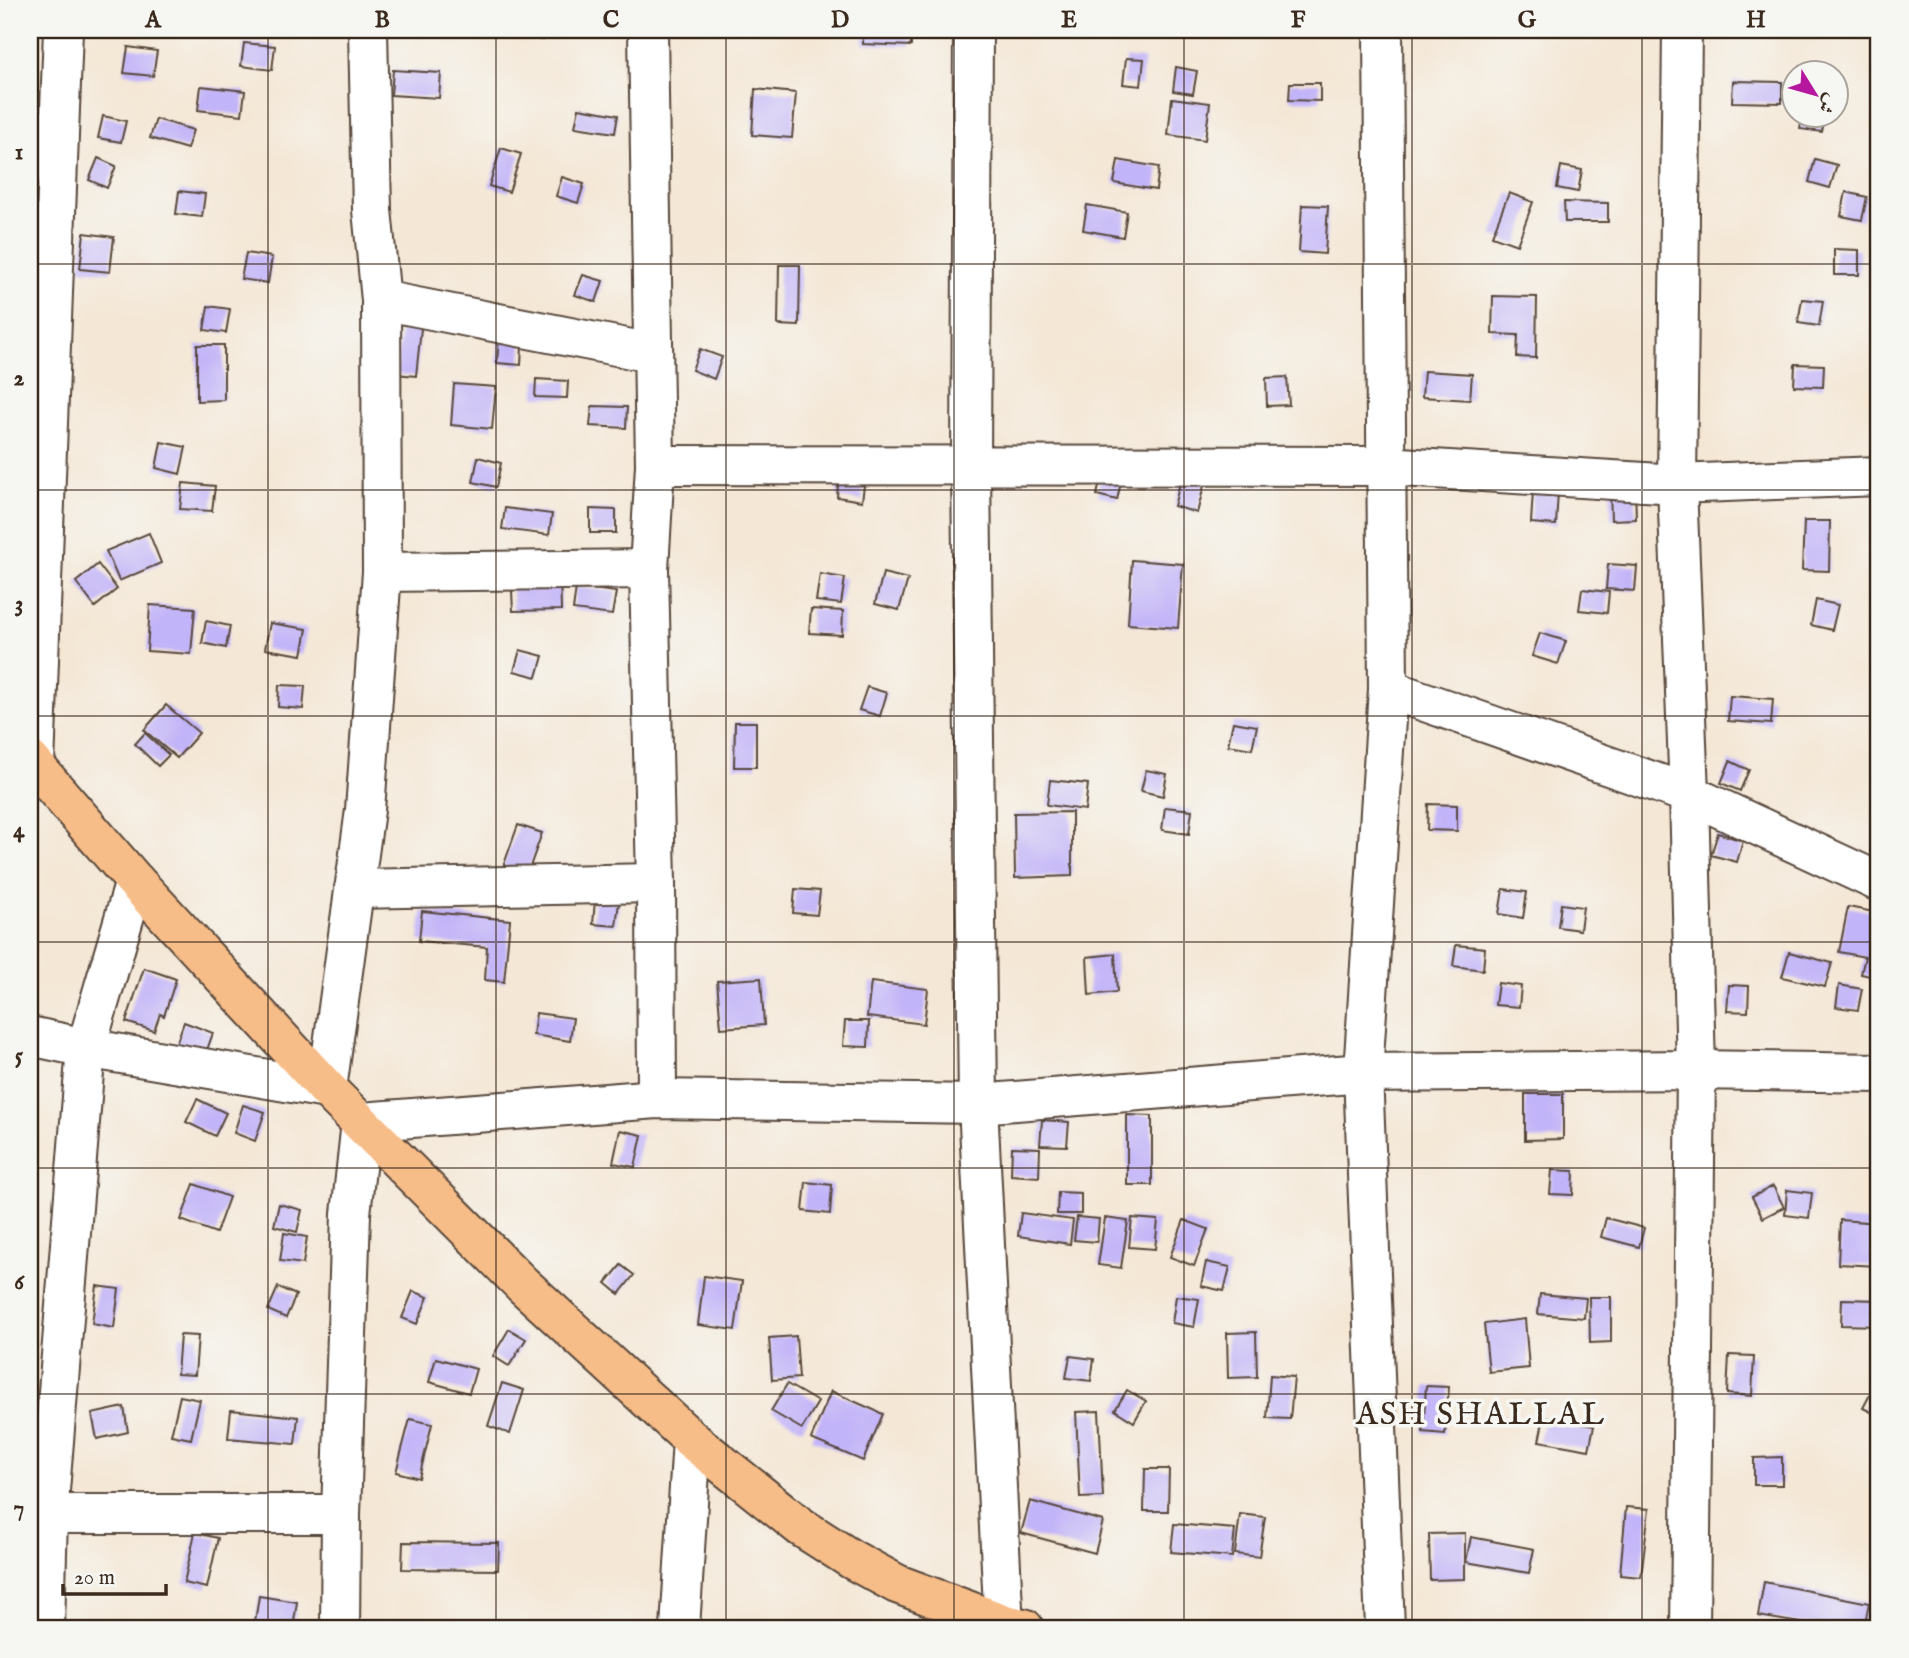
<svg xmlns="http://www.w3.org/2000/svg" width="1909" height="1658" font-family="'IM FELL English',Amiri,serif">
<style>
.building{fill:#c2b4f8}
.lines{fill:none;stroke-linecap:round;stroke-linejoin:round}
.minor-casing{stroke:#57463a;stroke-width:42}
.major-casing{stroke:#57463a;stroke-width:42}
.minor{stroke:#fff;stroke-width:38}
.major{stroke:#f7bd88;stroke-width:38}
.grid{fill:none;stroke:#3b2a1e;stroke-width:2;stroke-opacity:0.55}
.labels{text-anchor:middle;dominant-baseline:central;stroke-width:7;stroke-linejoin:round;paint-order:stroke}
.quarter-label{font-size:32px;letter-spacing:2px;fill:#3b2a1e;stroke:#f6f6f2}
.neatline{fill:none;stroke:#3b2a1e;stroke-width:2.5}
.grid-label{font-size:23px;text-anchor:middle;font-weight:bold;fill:#3b2a1e}
</style>
<rect width="100%" height="100%" fill="#f6f6f2"/>
<filter id="ink" filterUnits="userSpaceOnUse"><feTurbulence type="fractalNoise" baseFrequency=".0143" numOctaves="2"/><feDisplacementMap in="SourceGraphic" scale="14" xChannelSelector="R" yChannelSelector="G"/><feConvolveMatrix kernelMatrix="1 2 1 2 8 2 1 2 1" color-interpolation-filters="sRGB"/></filter>
<filter id="wash" filterUnits="userSpaceOnUse"><feTurbulence type="fractalNoise" baseFrequency=".00686" numOctaves="4" result="noise"/><feDisplacementMap in="SourceGraphic" scale="28" xChannelSelector="R" yChannelSelector="G"/><feGaussianBlur stdDeviation="1.57" result="paint"/><feColorMatrix in="noise" values="0 0 0 0 0 0 0 0 0 0 0 0 0 0 0 0 0 1.4 0 .05"/><feComposite in="paint" operator="in"/></filter>
<g filter="url(#wash)">
<rect width="100%" height="100%" fill="#f4e7d6"/>
<g id="blocks">
<g class="building">
<path d="M522,30H545L543,40L521,36Z"/>
<path d="M863,30H911V46L863,44Z"/>
<path d="M1178,30H1203L1201,38L1177,34Z"/>
<path d="M244,43L275,46L272,70L241,66Z"/>
<path d="M128,47L157,51L153,76L124,73Z"/>
<path d="M1126,58L1144,59L1141,86L1123,84Z"/>
<path d="M1176,67L1197,71L1193,94L1173,91Z"/>
<path d="M393,70L441,73L439,98L391,95Z"/>
<path d="M1733,81L1782,82V103L1732,102Z"/>
<path d="M1290,83H1320V101L1289,100Z"/>
<path d="M201,86L245,91L242,115L198,110Z"/>
<path d="M755,89L796,93L792,138L752,135Z"/>
<path d="M1172,98L1210,103L1205,140L1168,135Z"/>
<path d="M579,108L618,115L615,133L575,127Z"/>
<path d="M103,116L126,121L121,142L98,138Z"/>
<path d="M1802,116H1825L1822,132L1800,129Z"/>
<path d="M156,119L193,130L187,149L150,138Z"/>
<path d="M501,148L521,154L509,192L489,186Z"/>
<path d="M98,158L116,166L107,188L89,180Z"/>
<path d="M1815,159L1837,165L1830,188L1809,182Z"/>
<path d="M1118,160L1159,167L1156,190L1114,183Z"/>
<path d="M1561,166L1582,170L1578,192L1557,188Z"/>
<path d="M562,177L584,184L578,203L556,196Z"/>
<path d="M179,191L205,194L202,217L176,214Z"/>
<path d="M1846,192L1867,197L1862,220L1841,216Z"/>
<path d="M1509,193L1533,202L1517,245L1492,236Z"/>
<path d="M1564,202L1608,203V222H1565Z"/>
<path d="M1087,205L1127,212L1123,237L1083,230Z"/>
<path d="M1302,205L1328,206L1325,254L1299,252Z"/>
<path d="M84,233L114,237L110,272L80,269Z"/>
<path d="M1834,249L1859,250V275H1834Z"/>
<path d="M246,253L272,257L268,283L241,279Z"/>
<path d="M779,265H800L799,326L778,325Z"/>
<path d="M583,275L603,281L596,302L575,295Z"/>
<path d="M1493,296L1537,297L1536,358L1517,357L1518,335L1492,334Z"/>
<path d="M1802,299L1823,301L1819,326L1798,323Z"/>
<path d="M208,306L230,309L226,333L204,330Z"/>
<path d="M402,318L422,319L416,376L396,374Z"/>
<path d="M500,324L523,326L521,365L497,363Z"/>
<path d="M197,345H224V400L197,401Z"/>
<path d="M700,349L722,357L714,379L692,370Z"/>
<path d="M1795,364L1824,365L1823,387L1794,386Z"/>
<path d="M1424,371L1472,374L1470,400L1422,397Z"/>
<path d="M1287,377L1289,405L1267,406L1266,378Z"/>
<path d="M536,379L568,381L567,398L535,397Z"/>
<path d="M454,384L496,387L492,429L451,425Z"/>
<path d="M592,406L627,407L626,428L590,426Z"/>
<path d="M161,442L186,447L180,474L156,468Z"/>
<path d="M478,457L501,463L496,487L473,482Z"/>
<path d="M1103,468L1123,473L1117,500L1097,495Z"/>
<path d="M1183,472L1206,478L1197,513L1174,506Z"/>
<path d="M839,475L865,478L862,501L837,497Z"/>
<path d="M183,483L215,486L212,511L180,509Z"/>
<path d="M1635,487L1636,519L1611,520L1610,488Z"/>
<path d="M1533,490L1558,492L1556,525L1531,523Z"/>
<path d="M505,508L552,514L549,535L502,529Z"/>
<path d="M590,509L616,510V533H590Z"/>
<path d="M1804,521H1830L1829,571L1802,570Z"/>
<path d="M149,533L161,563L119,581L106,551Z"/>
<path d="M1132,560L1183,564L1178,628L1128,624Z"/>
<path d="M98,564L117,589L95,607L76,582Z"/>
<path d="M1608,564L1637,566L1635,591L1606,589Z"/>
<path d="M560,570L561,610L513,611L511,571Z"/>
<path d="M883,573L908,579L899,610L875,604Z"/>
<path d="M820,574L845,578L841,604L816,601Z"/>
<path d="M576,587L616,592L612,615L573,610Z"/>
<path d="M1582,589L1609,592L1607,613L1579,610Z"/>
<path d="M1816,600L1838,605L1832,630L1811,625Z"/>
<path d="M150,605L195,608L191,654L147,651Z"/>
<path d="M811,609L843,611L842,635L809,633Z"/>
<path d="M206,621L230,626L226,648L202,643Z"/>
<path d="M270,623L307,629L302,655L265,649Z"/>
<path d="M1540,633L1566,641L1558,664L1532,656Z"/>
<path d="M520,650L543,656L537,677L514,671Z"/>
<path d="M279,685L305,686L303,709L278,707Z"/>
<path d="M867,687L887,693L880,716L859,710Z"/>
<path d="M1730,696L1773,699L1771,724L1728,721Z"/>
<path d="M166,705L199,733L177,758L144,730Z"/>
<path d="M735,722H756V767H734Z"/>
<path d="M1233,722L1257,726L1252,749L1228,745Z"/>
<path d="M145,733L169,755L158,766L135,744Z"/>
<path d="M1730,761L1749,770L1740,791L1721,783Z"/>
<path d="M1146,770L1167,774L1163,796L1141,791Z"/>
<path d="M1050,780L1088,784L1085,810L1047,805Z"/>
<path d="M1428,804L1457,805V831L1427,830Z"/>
<path d="M1165,807L1192,810L1189,834L1162,830Z"/>
<path d="M1072,812V876L1015,878L1014,813Z"/>
<path d="M518,825L542,833L527,875L503,867Z"/>
<path d="M1718,833L1743,841L1737,862L1711,855Z"/>
<path d="M795,889L820,891L817,915L793,913Z"/>
<path d="M1503,889L1527,892L1523,918L1499,914Z"/>
<path d="M595,900L619,902L616,926L593,924Z"/>
<path d="M1561,904L1583,907L1580,930L1558,927Z"/>
<path d="M1848,907L1879,913V978L1861,974L1865,957L1839,952Z"/>
<path d="M422,911L510,920L504,982L485,980L487,947L419,941Z"/>
<path d="M1456,945L1485,948L1483,970L1453,966Z"/>
<path d="M1789,952L1832,963L1825,987L1782,977Z"/>
<path d="M1115,954L1117,992L1089,995L1087,957Z"/>
<path d="M144,968L176,979L164,1016L160,1014L154,1031L126,1022Z"/>
<path d="M761,978L764,1025L721,1028L717,981Z"/>
<path d="M871,982L928,989L924,1024L867,1017Z"/>
<path d="M1498,983L1521,986L1519,1007L1495,1005Z"/>
<path d="M1729,985L1749,986L1748,1012L1727,1011Z"/>
<path d="M1839,985L1862,989L1858,1010L1836,1007Z"/>
<path d="M536,1013L573,1018L570,1041L533,1035Z"/>
<path d="M845,1021H869L868,1047L843,1046Z"/>
<path d="M184,1022L213,1033L198,1075L169,1064Z"/>
<path d="M1525,1094H1563V1139L1525,1140Z"/>
<path d="M197,1099L226,1113L215,1136L186,1122Z"/>
<path d="M243,1105L265,1112L255,1141L234,1133Z"/>
<path d="M1127,1115L1152,1116V1185H1127Z"/>
<path d="M1042,1120L1069,1122L1067,1146L1040,1145Z"/>
<path d="M620,1130L642,1135L635,1167L613,1163Z"/>
<path d="M1012,1147L1040,1148L1039,1177L1011,1175Z"/>
<path d="M1552,1170L1574,1171L1573,1195L1550,1194Z"/>
<path d="M806,1182L832,1185L830,1214L803,1211Z"/>
<path d="M194,1184L229,1197L216,1233L181,1220Z"/>
<path d="M1773,1186L1784,1207L1763,1218L1752,1197Z"/>
<path d="M1787,1190L1812,1193L1809,1218L1785,1215Z"/>
<path d="M1058,1192L1081,1193V1214H1057Z"/>
<path d="M279,1204L302,1210L297,1232L274,1226Z"/>
<path d="M1021,1213L1073,1220L1070,1244L1018,1236Z"/>
<path d="M1077,1217L1099,1219L1097,1242L1074,1240Z"/>
<path d="M1105,1218L1128,1221L1121,1268L1098,1265Z"/>
<path d="M1132,1218L1158,1220L1155,1249L1129,1247Z"/>
<path d="M1606,1218L1644,1228L1639,1247L1601,1237Z"/>
<path d="M1184,1220L1208,1229L1194,1266L1170,1257Z"/>
<path d="M1840,1220L1879,1223V1266L1838,1264Z"/>
<path d="M284,1233L307,1237L303,1264L280,1261Z"/>
<path d="M1206,1262L1230,1267L1224,1291L1201,1286Z"/>
<path d="M621,1265L634,1275L619,1294L606,1283Z"/>
<path d="M704,1276L742,1281L735,1330L698,1325Z"/>
<path d="M97,1286L119,1289L114,1328L92,1324Z"/>
<path d="M278,1287L296,1295L286,1318L268,1310Z"/>
<path d="M413,1291L428,1297L417,1324L402,1318Z"/>
<path d="M1540,1294L1586,1298L1584,1318L1538,1314Z"/>
<path d="M1176,1296L1199,1299L1194,1327L1172,1323Z"/>
<path d="M1589,1297H1611V1342L1590,1343Z"/>
<path d="M1842,1299L1879,1300V1326L1841,1325Z"/>
<path d="M1525,1319L1529,1368L1489,1372L1484,1324Z"/>
<path d="M509,1329L526,1339L509,1366L493,1356Z"/>
<path d="M1256,1332L1257,1377L1228,1378L1227,1333Z"/>
<path d="M180,1335L198,1336L195,1375L177,1374Z"/>
<path d="M796,1336L799,1378L772,1380L769,1338Z"/>
<path d="M1729,1355L1754,1356L1752,1396L1727,1394Z"/>
<path d="M1070,1356L1094,1359L1091,1381L1066,1378Z"/>
<path d="M436,1358L476,1369L469,1393L429,1382Z"/>
<path d="M1270,1375L1294,1377L1290,1419L1267,1418Z"/>
<path d="M502,1383L524,1390L510,1434L488,1426Z"/>
<path d="M787,1384L818,1402L802,1429L771,1411Z"/>
<path d="M1426,1386L1449,1387L1445,1434L1423,1432Z"/>
<path d="M1874,1387L1879,1390V1416L1863,1408Z"/>
<path d="M1127,1390L1146,1401L1134,1422L1115,1410Z"/>
<path d="M831,1391L883,1414L863,1461L811,1439Z"/>
<path d="M180,1396L200,1400L191,1439L171,1435Z"/>
<path d="M124,1407L128,1432L97,1439L92,1414Z"/>
<path d="M231,1410L298,1417L295,1444L228,1438Z"/>
<path d="M1099,1411L1103,1497L1080,1498L1076,1412Z"/>
<path d="M1544,1417L1594,1426L1589,1450L1539,1441Z"/>
<path d="M410,1419L432,1424L419,1478L396,1472Z"/>
<path d="M1782,1457V1485H1754V1458Z"/>
<path d="M1145,1469H1169L1168,1511H1144Z"/>
<path d="M1030,1501L1103,1521L1095,1553L1021,1533Z"/>
<path d="M1626,1507L1649,1509L1641,1577L1620,1575Z"/>
<path d="M1240,1514L1265,1517L1259,1557L1235,1554Z"/>
<path d="M1174,1524L1235,1529L1232,1557L1171,1552Z"/>
<path d="M195,1533L218,1538L207,1588L184,1583Z"/>
<path d="M1465,1533V1579L1430,1580L1429,1534Z"/>
<path d="M1471,1537L1534,1549L1529,1573L1466,1562Z"/>
<path d="M403,1542L499,1543L498,1570L402,1569Z"/>
<path d="M1764,1582L1869,1603L1864,1628H1830L1758,1616Z"/>
<path d="M259,1596L297,1602L293,1628H254Z"/>
</g>
</g>
</g>
<g filter="url(#ink)">
<use href="#blocks" fill-opacity="0" stroke="#57463a" stroke-width="2"/>
<g class="lines">
<g class="minor-casing">
<g id="minor">
<path d="M648,30L655,465L649,569L656,883L657,1099"/>
<path d="M973,30L971,466L978,1104L1004,1628"/>
<path d="M1383,30L1388,689L1363,1073L1385,1628"/>
<path d="M1682,30L1677,484L1689,794L1696,1070L1690,1628"/>
<path d="M381,300L652,353"/>
<path d="M655,465L1385,466L1677,484L1879,476"/>
<path d="M382,572L649,569"/>
<path d="M1388,689L1689,794L1879,882"/>
<path d="M35,765L63,30"/>
<path d="M354,889L656,883"/>
<path d="M30,1036L86,1048L327,1089L365,810L382,572L381,300L372,210L368,30"/>
<path d="M30,1514H341"/>
<path d="M45,1628L48,1515L86,1048L135,881"/>
<path d="M340,1628L341,1514L351,1214L361,1122L657,1099L978,1104L1363,1073L1696,1070L1879,1073"/>
<path d="M680,1628L692,1440"/>
</g>
</g>
<g class="major-casing">
<path id="major" d="M30,760L135,881L327,1089L523,1285L692,1440L801,1527L851,1559L897,1584L1005,1624L1024,1628"/>
</g>
<use href="#minor" class="minor"/>
<use href="#major" class="major"/>
</g>
</g>
<path class="grid" d="M268,30V1628M496,30V1628M726,30V1628M954,30V1628M1184,30V1628M1412,30V1628M1642,30V1628M30,264H1879M30,490H1879M30,716H1879M30,942H1879M30,1168H1879M30,1394H1879"/>
<g class="labels">
<g class="quarter-label">
<text x="1481" y="1415">ASH SHALLAL</text>
</g>
</g>
<rect width="1909" height="1658" fill="none" stroke="#f6f6f2" stroke-width="77"/>
<g transform="translate(1815 94) rotate(127)"><circle r="33" fill="#f6f6f2" stroke="#aba49d" stroke-width="2"/>
<path d="M0-5L12 26L0 18L-12 26Z" fill="#b5179e"/>
<text y="-10" font-size="19" font-weight="bold" text-anchor="middle" fill="#3b2a1e">ش</text>
</g>
<path d="M63 1584v10h103v-10" fill="none" stroke="#3b2a1e" stroke-width="3.5"/>
<text x="74" y="1584" font-size="21" fill="#3b2a1e" stroke="#f6f6f2" stroke-width="5" paint-order="stroke">20 m</text>
<rect x="38" y="38" width="1832" height="1582" class="neatline"/>
<g class="grid-label">
<text x="153" y="27">A</text>
<text x="382" y="27">B</text>
<text x="611" y="27">C</text>
<text x="840" y="27">D</text>
<text x="1069" y="27">E</text>
<text x="1298" y="27">F</text>
<text x="1527" y="27">G</text>
<text x="1756" y="27">H</text>
<text x="19" y="159">1</text>
<text x="19" y="385">2</text>
<text x="19" y="611">3</text>
<text x="19" y="837">4</text>
<text x="19" y="1063">5</text>
<text x="19" y="1289">6</text>
<text x="19" y="1515">7</text>
</g>
</svg>
